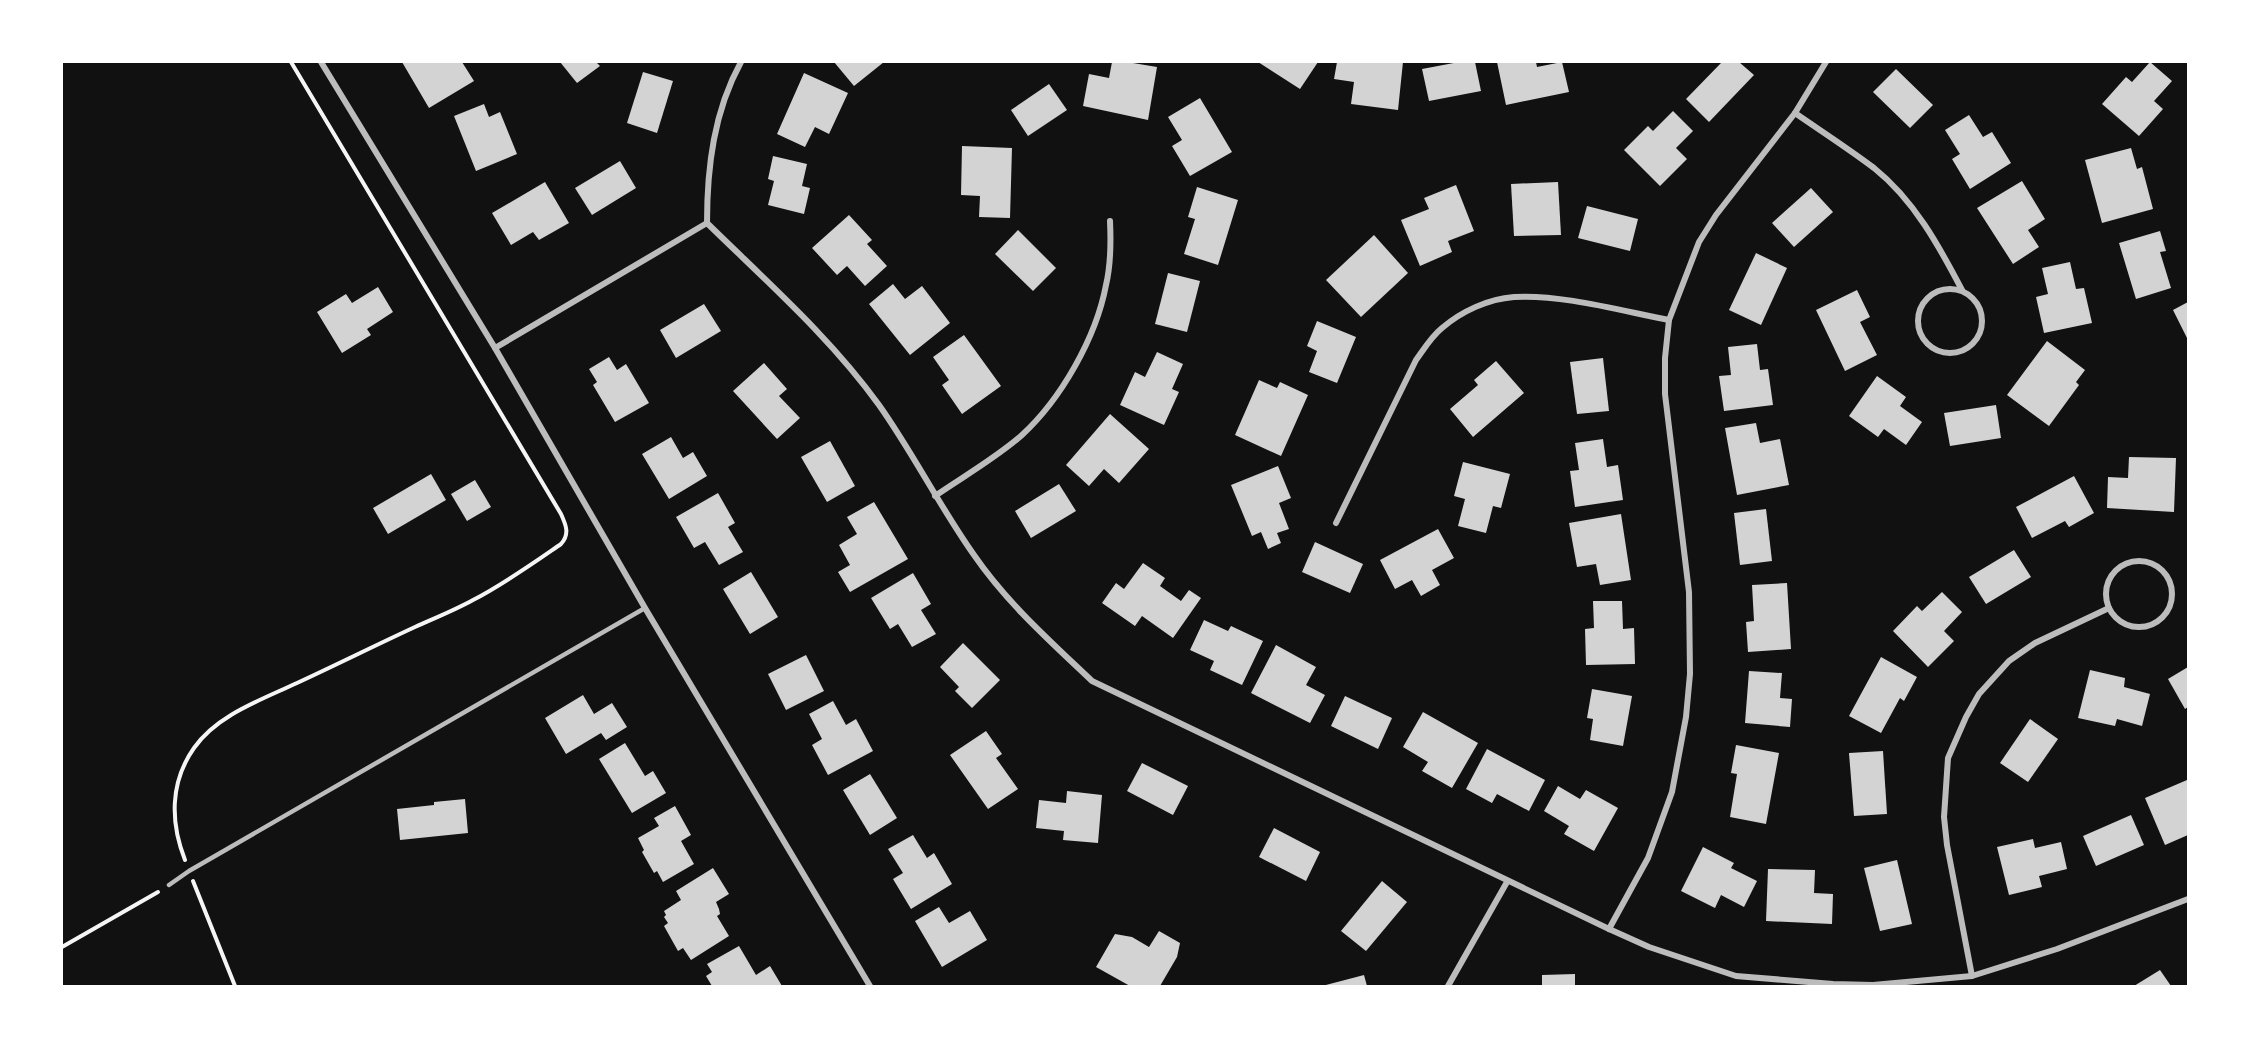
<svg xmlns="http://www.w3.org/2000/svg" width="2250" height="1048" font-family="'Roboto Serif',serif">
<style>
.building{fill:#d3d3d3}
.lines{fill:none;stroke-linecap:round;stroke-linejoin:round}
.path{stroke:#f5f5f5;stroke-width:4}
.service{stroke:#bcbcbc;stroke-width:4.5}
.minor{stroke:#bcbcbc;stroke-width:6}
</style>
<rect width="100%" height="100%" fill="#111"/>
<g class="building">
<path d="M402,62H462L474,81L429,108Z"/>
<path d="M560,62H596L600,66L577,83Z"/>
<path d="M834,62H884L854,86Z"/>
<path d="M1112,62H1127L1157,67L1148,120L1083,106L1089,74L1109,78Z"/>
<path d="M1258,62H1318L1300,89Z"/>
<path d="M1337,62H1403L1398,110L1351,104L1354,82L1334,79Z"/>
<path d="M1459,62H1475L1481,91L1429,101L1422,69Z"/>
<path d="M1497,62H1536L1537,67L1562,62L1569,92L1506,105Z"/>
<path d="M1722,62H1739L1754,75L1709,122L1686,99Z"/>
<path d="M2150,62L2172,81L2154,101L2163,109L2139,136L2102,104L2126,77L2132,82Z"/>
<path d="M1896,69L1933,105L1910,128L1873,92Z"/>
<path d="M643,72L673,81L657,133L627,123Z"/>
<path d="M804,73L848,93L829,134L815,127L805,147L777,134Z"/>
<path d="M1049,84L1067,110L1028,136L1011,110Z"/>
<path d="M1200,98L1232,152L1190,176L1172,146L1182,140L1168,117Z"/>
<path d="M484,104L489,117L500,112L517,154L476,171L454,116Z"/>
<path d="M1673,111L1693,131L1676,148L1687,159L1660,186L1624,150L1648,126L1653,131Z"/>
<path d="M1969,115L1983,137L1992,132L2011,163L1970,189L1952,159L1960,154L1945,130Z"/>
<path d="M962,146L1012,148L1010,218L979,217L980,196L961,195Z"/>
<path d="M2131,148L2137,169L2142,167L2153,209L2102,223L2085,160Z"/>
<path d="M773,156L807,164L802,186L810,188L804,214L768,205L774,181L768,179Z"/>
<path d="M620,161L636,188L592,215L575,188Z"/>
<path d="M2022,181L2045,219L2028,230L2039,247L2013,264L1977,208Z"/>
<path d="M545,182L569,223L539,240L533,232L511,245L492,213Z"/>
<path d="M1558,182L1561,235L1514,236L1511,184Z"/>
<path d="M1456,185L1474,231L1448,241L1452,252L1420,266L1401,220L1429,209L1424,198Z"/>
<path d="M1197,187L1238,200L1218,265L1184,254L1195,219L1188,217Z"/>
<path d="M1811,188L1833,212L1794,247L1772,223Z"/>
<path d="M1587,206L1638,219L1630,251L1578,238Z"/>
<path d="M849,215L872,240L867,244L887,266L865,286L847,266L837,275L812,248Z"/>
<path d="M1018,230L1056,268L1033,291L995,254Z"/>
<path d="M2160,231L2166,251L2160,252L2171,288L2136,299L2119,243Z"/>
<path d="M1374,235L1408,273L1361,317L1326,280Z"/>
<path d="M1756,253L1787,268L1761,325L1729,310Z"/>
<path d="M2070,262L2076,289L2084,288L2092,323L2044,333L2036,297L2048,294L2042,268Z"/>
<path d="M1168,273L1200,281L1187,332L1155,324Z"/>
<path d="M893,284L905,299L922,286L950,323L910,355L869,304Z"/>
<path d="M378,287L393,312L367,329L371,335L342,353L317,312L346,294L352,303Z"/>
<path d="M1857,290L1870,317L1860,322L1877,355L1845,371L1816,310Z"/>
<path d="M2188,302V340L2173,310Z"/>
<path d="M704,304L721,331L676,358L660,330Z"/>
<path d="M1317,321L1356,337L1337,383L1309,372L1317,351L1307,346Z"/>
<path d="M964,335L1001,386L962,414L942,385L949,380L933,357Z"/>
<path d="M2047,341L2085,370L2076,382L2079,385L2049,426L2007,395Z"/>
<path d="M1757,344L1760,370L1768,369L1773,405L1724,411L1719,376L1731,375L1728,347Z"/>
<path d="M1157,352L1183,364L1172,389L1179,392L1164,425L1120,405L1135,372L1145,377Z"/>
<path d="M609,357L617,370L626,364L649,403L615,422L593,385L597,382L589,369Z"/>
<path d="M1603,358L1609,411L1577,414L1570,362Z"/>
<path d="M1496,361L1524,393L1473,437L1450,409L1478,385L1474,380Z"/>
<path d="M764,363L787,389L779,396L800,418L777,439L733,391Z"/>
<path d="M1877,376L1906,397L1900,406L1922,422L1906,445L1884,429L1878,437L1849,416Z"/>
<path d="M1259,380L1277,388L1280,382L1308,395L1281,456L1235,435Z"/>
<path d="M1996,405L2001,438L1950,446L1944,413Z"/>
<path d="M1110,414L1149,449L1119,483L1104,469L1089,486L1066,465Z"/>
<path d="M1756,423L1760,443L1780,439L1789,485L1737,495L1725,428Z"/>
<path d="M671,437L683,458L693,452L707,476L669,499L642,454Z"/>
<path d="M1603,439L1607,467L1618,465L1623,500L1575,507L1570,471L1579,470L1575,443Z"/>
<path d="M830,441L855,486L827,502L801,457Z"/>
<path d="M2129,457L2176,458L2174,512L2107,508L2108,477L2128,478Z"/>
<path d="M1463,462L1510,474L1501,508L1493,506L1486,533L1458,526L1465,499L1454,496Z"/>
<path d="M1278,466L1291,498L1279,503L1289,529L1277,533L1281,543L1268,549L1261,532L1252,536L1231,485Z"/>
<path d="M431,474L446,500L388,534L373,508Z"/>
<path d="M2074,476L2094,513L2069,527L2065,521L2032,538L2016,507Z"/>
<path d="M475,480L491,507L467,521L451,494Z"/>
<path d="M1059,484L1076,511L1031,538L1015,511Z"/>
<path d="M718,493L735,523L728,527L743,552L719,565L705,542L694,548L676,517Z"/>
<path d="M874,502L908,559L850,592L838,572L850,565L839,545L857,534L847,517Z"/>
<path d="M1766,509L1772,561L1740,565L1734,513Z"/>
<path d="M1621,514L1631,580L1600,585L1596,564L1577,567L1569,523Z"/>
<path d="M1438,529L1454,558L1432,570L1440,585L1421,596L1412,580L1395,589L1380,560Z"/>
<path d="M1315,542L1363,564L1350,593L1302,572Z"/>
<path d="M2014,550L2031,577L1986,604L1969,577Z"/>
<path d="M1143,563L1165,578L1160,586L1181,601L1189,590L1201,598L1173,638L1142,616L1135,626L1102,603L1116,583L1124,589Z"/>
<path d="M751,572L778,617L750,634L723,589Z"/>
<path d="M913,573L931,604L921,610L936,634L912,647L898,624L890,629L871,598Z"/>
<path d="M1787,583L1791,649L1748,652L1746,622L1754,621L1752,585Z"/>
<path d="M1942,592L1962,612L1944,631L1954,641L1928,667L1893,631L1917,606L1922,611Z"/>
<path d="M1593,601H1622L1623,629L1634,628L1635,664L1586,665L1585,629L1594,628Z"/>
<path d="M1204,620L1228,631L1231,626L1263,641L1242,685L1210,670L1214,661L1190,650Z"/>
<path d="M963,643L1000,680L972,708L955,691L959,687L940,667Z"/>
<path d="M1276,645L1316,667L1306,685L1325,695L1310,723L1251,693Z"/>
<path d="M806,655L824,691L786,710L768,674Z"/>
<path d="M1881,657L1917,677L1904,701L1900,698L1881,733L1849,716Z"/>
<path d="M2188,667V707L2185,709L2168,679Z"/>
<path d="M2090,670L2125,678L2124,687L2150,694L2142,726L2117,719L2115,726L2078,718Z"/>
<path d="M1749,671L1782,673L1780,698L1792,699L1790,727L1745,723Z"/>
<path d="M1592,689L1632,696L1623,746L1590,740L1593,719L1587,718Z"/>
<path d="M583,695L594,714L612,703L627,727L606,740L601,733L566,754L545,718Z"/>
<path d="M1345,696L1392,718L1378,749L1331,726Z"/>
<path d="M833,701L846,725L856,719L873,751L828,775L812,745L822,739L809,714Z"/>
<path d="M1423,712L1478,743L1452,788L1422,771L1428,762L1403,747Z"/>
<path d="M2030,719L2058,739L2028,782L2000,763Z"/>
<path d="M986,731L1002,754L996,758L1018,789L988,809L950,755Z"/>
<path d="M625,743L645,776L653,771L666,793L632,813L599,759Z"/>
<path d="M1736,745L1779,753L1766,824L1730,817L1737,774L1731,773Z"/>
<path d="M1487,749L1545,780L1529,811L1497,794L1492,803L1466,789Z"/>
<path d="M1883,751L1887,814L1854,816L1849,753Z"/>
<path d="M1142,763L1188,786L1173,815L1127,791Z"/>
<path d="M870,774L897,818L870,835L843,790Z"/>
<path d="M2187,780L2188,835L2165,845L2145,798Z"/>
<path d="M1558,786L1580,799L1586,790L1618,808L1594,851L1564,834L1569,826L1544,811Z"/>
<path d="M1067,791L1102,795L1098,843L1063,840L1064,831L1036,828L1039,800L1066,803Z"/>
<path d="M465,799L468,833L400,840L397,809L434,805V802Z"/>
<path d="M675,806L691,835L681,841L694,864L663,882L657,871L654,873L642,852L644,850L638,838L659,826L654,818Z"/>
<path d="M2131,815L2144,845L2096,866L2083,836Z"/>
<path d="M1274,828L1320,852L1306,881L1259,857Z"/>
<path d="M913,835L927,858L934,853L952,884L911,909L893,879L903,873L888,849Z"/>
<path d="M2033,839L2035,848L2061,842L2067,869L2039,876L2042,887L2009,895L1997,847Z"/>
<path d="M1703,847L1734,863L1731,868L1757,881L1744,907L1721,895L1715,908L1681,891Z"/>
<path d="M1897,860L1912,924L1880,931L1864,868Z"/>
<path d="M713,868L729,894L716,902L719,909L720,914L717,916L729,936L691,960L683,948L678,951L664,926L668,923L664,917L666,915L664,911L681,900L676,891Z"/>
<path d="M1768,869L1815,870L1814,893L1833,894L1832,924L1766,921Z"/>
<path d="M1382,881L1407,902L1366,951L1341,931Z"/>
<path d="M939,907L949,923L970,911L987,940L942,967L915,921Z"/>
<path d="M1159,931L1180,943L1177,957L1160,986H1130L1096,967L1115,934L1132,937L1149,947Z"/>
<path d="M739,946L756,975L770,966L782,986H712L706,976L712,972L707,964Z"/>
<path d="M2160,970L2171,986H2134Z"/>
<path d="M1575,974V986H1542V975Z"/>
<path d="M1364,975L1367,986H1322Z"/>
</g>
<g class="lines">
<g class="path">
<path d="M185,860C170,822 170,782 194,748C217,715 261,700 297,683C336,665 376,645 415,627C435,618 455,610 473,600C504,584 532,564 561,544C570,534 566,525 561,514L291,62"/>
<path d="M193,881L235,986"/>
<path d="M62,947L158,892"/>
</g>
<path class="service" d="M169,885L189,871L645,608"/>
<g class="minor">
<path d="M321,62L495,348L645,608L870,986"/>
<path d="M1795,113C1821,131 1849,149 1874,168C1914,200 1939,246 1962,290"/>
<path d="M707,223C766,281 830,337 879,405C913,453 940,507 974,555C1007,603 1050,641 1092,681L1609,929L1649,947L1736,976L1833,984L1873,985L1972,976L2057,949L2188,899"/>
<circle cx="1950" cy="321" r="32"/>
<path d="M495,348L707,223C707,167 714,111 741,62"/>
<path d="M935,496C964,476 996,458 1022,435C1061,399 1096,338 1106,285C1111,264 1111,242 1110,221"/>
<path d="M1336,523L1416,360C1424,349 1431,337 1442,328C1462,311 1488,299 1514,297C1561,294 1622,311 1669,320"/>
<circle cx="2139" cy="594" r="33"/>
<path d="M1609,929L1648,858L1672,792L1686,717L1690,674L1689,592L1665,394V358L1669,320L1699,242L1716,215L1795,113L1826,62"/>
<path d="M1972,976L1947,845L1944,817L1948,758L1966,717L1979,694L2009,661L2035,643L2109,608"/>
<path d="M1448,986L1507,882"/>
</g>
</g>
<rect width="2250" height="1048" fill="none" stroke="#ffffff" stroke-width="126"/>
</svg>
